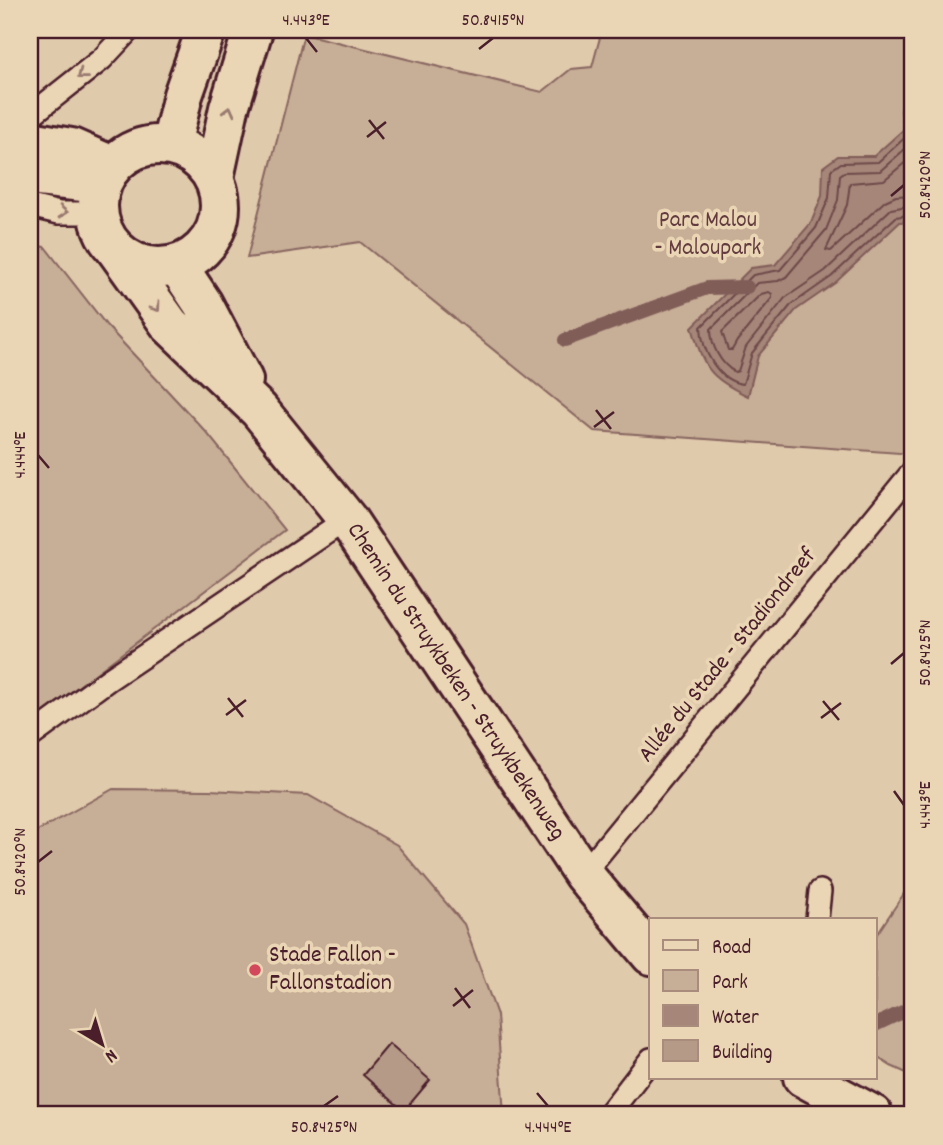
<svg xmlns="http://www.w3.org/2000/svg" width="943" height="1145" font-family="Dekko,sans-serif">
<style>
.green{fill:#c7ae96;stroke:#886660;stroke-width:2}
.water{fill:#a58678;stroke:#815d59;stroke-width:2}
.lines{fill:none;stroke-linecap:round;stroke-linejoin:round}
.shore{stroke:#6e484a;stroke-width:2}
.stream{stroke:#815d59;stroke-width:14}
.building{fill:#b69a88;stroke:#4a1f2b;stroke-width:2}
.lane-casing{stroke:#4a1f2b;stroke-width:26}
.street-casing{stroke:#4a1f2b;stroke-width:44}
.secondary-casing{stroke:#4a1f2b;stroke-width:44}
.lane{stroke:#ead5b4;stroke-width:21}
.street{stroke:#ead5b4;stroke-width:38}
.secondary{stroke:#ead5b4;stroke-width:38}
.oneway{stroke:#9a7a70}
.ticks{fill:none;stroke:#4a1f2b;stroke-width:2.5}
.poi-dot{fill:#d1495b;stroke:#ead5b4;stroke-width:2.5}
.labels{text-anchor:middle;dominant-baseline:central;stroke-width:7;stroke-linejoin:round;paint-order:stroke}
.park-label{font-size:24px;fill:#633c40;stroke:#ead5b4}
.street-label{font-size:24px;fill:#4a1f2b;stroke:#ead5b4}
.poi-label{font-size:24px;fill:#4a1f2b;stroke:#ead5b4;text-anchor:start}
.neatline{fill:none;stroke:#4a1f2b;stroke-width:2.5}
.ticks-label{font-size:18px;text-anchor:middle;fill:#4a1f2b}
</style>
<rect width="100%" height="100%" fill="#e0caac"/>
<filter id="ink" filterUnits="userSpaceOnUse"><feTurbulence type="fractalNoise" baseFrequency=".0143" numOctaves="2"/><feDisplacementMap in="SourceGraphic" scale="14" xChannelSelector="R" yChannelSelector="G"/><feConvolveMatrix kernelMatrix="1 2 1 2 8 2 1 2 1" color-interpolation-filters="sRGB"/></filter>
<g filter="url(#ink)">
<g class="green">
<path d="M602,30H913V454L594,431L360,242L247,258L304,34L542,92L571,69L592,67Z"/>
<path d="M30,245L45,247L107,326L207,433L285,530L30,723Z"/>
<path d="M113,789L209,790L308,795L397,845L464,924L497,1015L504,1115H30V835Z"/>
<path d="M913,880V1076L891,1066L875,1056V937Z"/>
</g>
<path class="water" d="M913,63V221L900,222L835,283L796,310L758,356L748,396C709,378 704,368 692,327L751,268L775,265L811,223L822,196L823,167L838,156H874L904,129L901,111Z"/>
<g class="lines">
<g class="shore">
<path d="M913,90L908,111L911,128L909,134L878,162L841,163L831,170L829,198L816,228L780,270L753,275L701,327C702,351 718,381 743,384L752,353L791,305L831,277L896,217L913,214"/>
<path d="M913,142L880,171L844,172L840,175L838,200L826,230L786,277L778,281L757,283L711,329C711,345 720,364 735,372L738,371L746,347L785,298L825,271L891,209L913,205"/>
<path d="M913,156L884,180L850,183L847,205L826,250L831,251L885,201L896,196L913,195"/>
<path d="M769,292L772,294V298L737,341L732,350H728L722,332L761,294Z"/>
</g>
<g class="stream">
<path d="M565,340L707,288L747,287"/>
<path d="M875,1025L913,1007"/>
</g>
</g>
<path class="building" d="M389,1044L430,1080L404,1111L363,1075Z"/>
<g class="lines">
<g class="lane-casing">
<g id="lane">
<path d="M30,116L102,59L129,30"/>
<path d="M30,206L59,213H98"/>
<path d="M30,737L108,680L347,519"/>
<path d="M583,874L913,471"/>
<path d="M817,919L820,891"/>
<path d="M608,1115L651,1059"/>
</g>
</g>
<g class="street-casing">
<g id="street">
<path id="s1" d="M117,251L170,325L259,410L347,519L583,874L651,955"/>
<path d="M177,265L203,304L243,380"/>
<path d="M803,1077L873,1115"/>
</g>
</g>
<g class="secondary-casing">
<g id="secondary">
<path d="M30,141L71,148L112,166"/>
<circle cx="159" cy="206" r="61"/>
<path d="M171,145L183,95L206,30"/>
<path d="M30,176L101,184"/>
<path d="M214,178L229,108L253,30"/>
</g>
</g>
<use href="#lane" class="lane"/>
<use href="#street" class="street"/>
<use href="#secondary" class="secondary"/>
</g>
<defs><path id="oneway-chevron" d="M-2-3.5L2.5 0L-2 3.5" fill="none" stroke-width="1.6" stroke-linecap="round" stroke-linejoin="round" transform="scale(1.75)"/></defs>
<g class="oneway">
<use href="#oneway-chevron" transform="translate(82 75) rotate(142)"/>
<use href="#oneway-chevron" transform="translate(229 111) rotate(-76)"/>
<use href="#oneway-chevron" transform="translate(63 212) rotate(5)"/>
<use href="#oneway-chevron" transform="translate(156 307) rotate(54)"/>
</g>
</g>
<path class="ticks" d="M306,38L317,52M479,49L493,38M369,120L384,139M367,137L386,122M891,196L904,185M596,410L611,429M594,427L614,412M38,455L49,468M891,664L904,653M228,698L243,717M823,701L839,720M226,715L246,700M821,718L841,703M894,791L904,805M38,862L52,851M455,988L470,1008M453,1006L473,990M537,1093L548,1106M324,1106L338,1096"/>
<circle class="poi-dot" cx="255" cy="970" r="7"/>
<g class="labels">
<g class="park-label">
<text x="708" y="221">Parc Malou<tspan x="708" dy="28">- Maloupark</tspan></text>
</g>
<g class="street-label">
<text transform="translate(728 656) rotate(-51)">Allée du Stade - Stadiondreef</text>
<text stroke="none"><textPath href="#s1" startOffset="550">Chemin du Struykbeken - Struykbekenweg</textPath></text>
</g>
<g class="poi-label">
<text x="269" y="956">Stade Fallon -<tspan x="269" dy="28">Fallonstadion</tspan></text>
</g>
</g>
<rect width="943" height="1145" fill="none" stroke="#ead5b4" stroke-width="77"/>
<rect x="649" y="918" width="228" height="161" fill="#ead5b4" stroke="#aa8c7d" stroke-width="2"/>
<rect x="663" y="940" width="35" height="10" fill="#ead5b4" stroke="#aa8c7d" stroke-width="2"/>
<text x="712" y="953" font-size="21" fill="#4a1f2b">Road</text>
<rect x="663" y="970" width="35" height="21" fill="#c7ae96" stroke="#aa8c7d" stroke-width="2"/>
<text x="712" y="988" font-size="21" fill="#4a1f2b">Park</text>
<rect x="663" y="1005" width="35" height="21" fill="#a58678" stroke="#aa8c7d" stroke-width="2"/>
<text x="712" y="1023" font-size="21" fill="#4a1f2b">Water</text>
<rect x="663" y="1040" width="35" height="21" fill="#b69a88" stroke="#aa8c7d" stroke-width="2"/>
<text x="712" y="1058" font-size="21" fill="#4a1f2b">Building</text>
<g transform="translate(102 1044) rotate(142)" stroke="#ead5b4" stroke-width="5" paint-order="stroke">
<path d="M0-5L12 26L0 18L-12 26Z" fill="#4a1f2b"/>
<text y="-10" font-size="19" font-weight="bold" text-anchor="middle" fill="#4a1f2b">N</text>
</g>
<rect x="38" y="38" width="866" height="1068" class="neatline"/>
<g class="ticks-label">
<text x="306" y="25">4.443°E</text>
<text x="493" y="25">50.8415°N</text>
<text transform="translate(924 185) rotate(-90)" y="6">50.8420°N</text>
<text transform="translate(19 455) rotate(-90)" y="6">4.444°E</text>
<text transform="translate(924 653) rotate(-90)" y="6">50.8425°N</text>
<text transform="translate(924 805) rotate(-90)" y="6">4.443°E</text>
<text transform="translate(19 862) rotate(-90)" y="6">50.8420°N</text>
<text x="324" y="1132">50.8425°N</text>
<text x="548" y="1132">4.444°E</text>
</g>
</svg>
